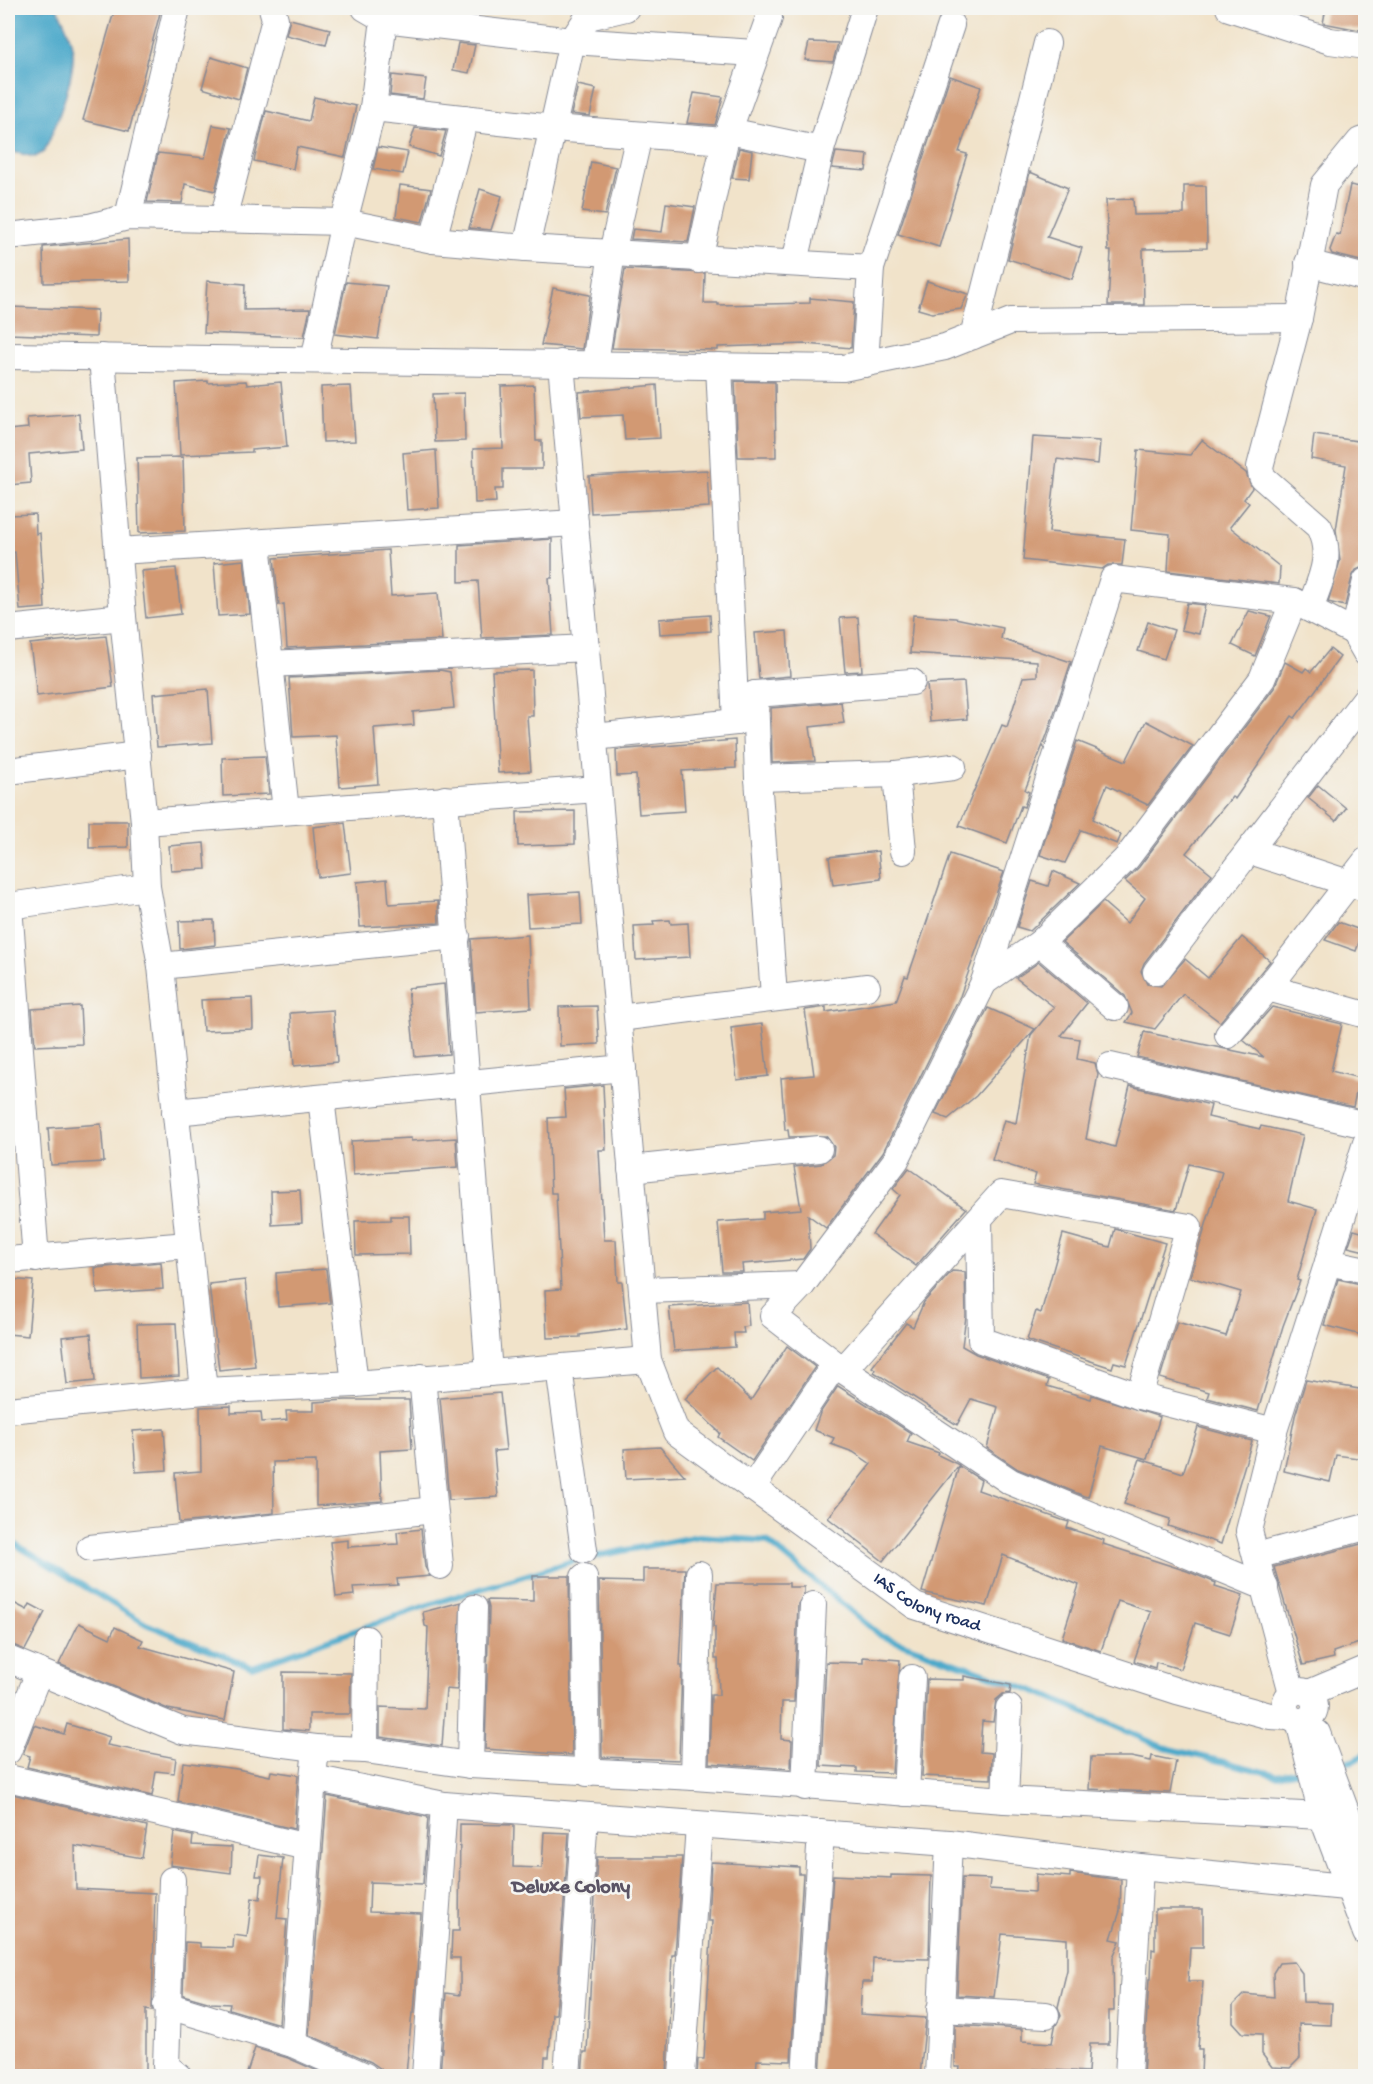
<svg xmlns="http://www.w3.org/2000/svg" width="1373" height="2084" font-family="'Gochi Hand',sans-serif">
<style>
.water{fill:#4ba9ca;stroke:#336c94;stroke-width:1.5}
.lines{fill:none;stroke-linecap:round;stroke-linejoin:round}
.stream{stroke:#4ba9ca;stroke-width:6}
.building{fill:#d29973}
.minor-casing{stroke:#868994;stroke-width:28}
.minor{stroke:#fff;stroke-width:26}
.labels{text-anchor:middle;dominant-baseline:central;stroke-width:5;stroke-linejoin:round;paint-order:stroke}
.street-label{font-size:18px;fill:#1b2f5e;stroke:#f6f6f2}
.neighbourhood-label{font-size:20px;font-weight:bold;fill:#5b5465;stroke:#f6f6f2}
</style>
<rect width="100%" height="100%" fill="#f6f6f2"/>
<filter id="ink" filterUnits="userSpaceOnUse"><feTurbulence type="fractalNoise" baseFrequency=".0167" numOctaves="2"/><feDisplacementMap in="SourceGraphic" scale="12" xChannelSelector="R" yChannelSelector="G"/><feConvolveMatrix kernelMatrix="1 2 1 2 8 2 1 2 1" color-interpolation-filters="sRGB"/></filter>
<filter id="wash" filterUnits="userSpaceOnUse"><feTurbulence type="fractalNoise" baseFrequency=".008" numOctaves="4" result="noise"/><feDisplacementMap in="SourceGraphic" scale="24" xChannelSelector="R" yChannelSelector="G"/><feGaussianBlur stdDeviation="1.35" result="paint"/><feColorMatrix in="noise" values="0 0 0 0 0 0 0 0 0 0 0 0 0 0 0 0 0 1.4 0 .05"/><feComposite in="paint" operator="in"/></filter>
<g filter="url(#wash)">
<rect width="100%" height="100%" fill="#f1e3ca"/>
<path class="water" d="M8,8H57C65,22 71,36 73,52C75,77 55,129 44,152L35,157L8,151Z"/>
<g class="lines">
<g class="stream">
<path d="M8,1540L146,1624L252,1667L428,1605L576,1560L699,1536L767,1541L881,1636L1040,1693L1162,1747L1277,1775L1306,1770"/>
<path d="M1334,1765L1353,1761L1366,1754"/>
</g>
</g>
<g id="blocks">
<g class="building">
<path d="M115,8H142L160,13L129,131L83,120Z"/>
<path d="M1326,8H1365V31L1323,23Z"/>
<path d="M290,19L330,29L326,45L286,35Z"/>
<path d="M809,42L838,43L833,62L805,60Z"/>
<path d="M458,43L475,45L469,73L453,70Z"/>
<path d="M211,57L247,68L239,99L202,88Z"/>
<path d="M392,75L426,79L423,99L390,95Z"/>
<path d="M950,76L981,87L959,152L967,154L939,247L898,234Z"/>
<path d="M578,85L596,89L590,116L571,114Z"/>
<path d="M694,93L723,97L715,125L687,123Z"/>
<path d="M314,97L356,106L345,157L297,147L293,169L254,161L266,111L309,121Z"/>
<path d="M213,125L231,128L215,191L185,184L182,203L147,202L158,153L205,158Z"/>
<path d="M415,128L446,131L439,156L409,147Z"/>
<path d="M378,147L408,152L403,174L373,169Z"/>
<path d="M739,148L752,151L749,179L732,178Z"/>
<path d="M836,152L868,155L866,171L832,168Z"/>
<path d="M591,162L616,167L605,215L582,212Z"/>
<path d="M1030,172L1068,188L1047,237L1082,248L1072,279L1008,259Z"/>
<path d="M400,185L431,189L422,222L396,217Z"/>
<path d="M1350,185L1365,188V262L1332,254L1330,250L1336,234L1340,235Z"/>
<path d="M1184,186H1206L1207,248L1143,249L1144,305H1108L1111,251H1108L1106,200L1133,199L1134,215L1184,214Z"/>
<path d="M480,189L502,196L491,230L469,228Z"/>
<path d="M666,203L695,207L688,242L631,239L633,229L662,232Z"/>
<path d="M128,239L129,281L44,283L43,247Z"/>
<path d="M625,269L705,273L704,303H718V305L810,303V298L854,302L851,348L806,344L718,347V350L612,348Z"/>
<path d="M207,281L245,284L244,310L310,309L304,337L204,333Z"/>
<path d="M927,281L968,294L961,309L932,313L918,309Z"/>
<path d="M346,282L387,286L378,339L335,334Z"/>
<path d="M553,288L590,295L582,349L541,345Z"/>
<path d="M9,307L97,310L96,337L8,334Z"/>
<path d="M208,381V383L246,381L247,385L281,382L287,447L252,450V452L180,455L176,383Z"/>
<path d="M735,381L775,382L776,457H738Z"/>
<path d="M534,385L536,441H542V469H503V489H495L496,502L475,503L473,449L503,448L501,386Z"/>
<path d="M657,385L660,438L625,440L623,415L581,417L579,392Z"/>
<path d="M351,386L355,441L323,442L321,387Z"/>
<path d="M464,393L465,441L435,442L433,394Z"/>
<path d="M79,414L82,449L29,454L31,483L8,485V430L28,428L27,418Z"/>
<path d="M1314,435L1365,442V553L1363,567L1356,570L1352,577L1345,606L1328,602L1340,561L1336,530L1346,465L1311,459Z"/>
<path d="M1033,437L1100,441L1098,464L1057,459L1049,532L1125,539L1122,565H1108L1102,569L1023,560Z"/>
<path d="M1202,440L1246,473L1252,488L1244,499L1249,503L1230,527L1280,567L1279,584L1168,571L1170,534L1131,530L1138,450L1190,455Z"/>
<path d="M436,450L439,508L407,510L403,453Z"/>
<path d="M183,457L185,531L139,533L137,458Z"/>
<path d="M707,470L709,507L591,513L589,476Z"/>
<path d="M35,514L36,534L40,533L45,608L20,610L15,552L8,553V515Z"/>
<path d="M552,539V578H549L553,635L482,638L478,581L459,582V545Z"/>
<path d="M388,550L391,596L438,593L442,640L287,648L284,604L279,605L274,558Z"/>
<path d="M244,560L250,614L218,616L214,563Z"/>
<path d="M176,568L181,614L146,618L141,571Z"/>
<path d="M1187,603L1205,605L1199,634L1181,630Z"/>
<path d="M1249,611L1271,616L1255,656L1232,645Z"/>
<path d="M710,615L711,631L660,634L659,619Z"/>
<path d="M913,615L955,618L1003,628L1001,639L1071,662L1047,735L1025,790L1029,792L1024,807L1021,806L1007,843L959,826L1002,725L1007,727L1023,677L1037,676V661L910,653Z"/>
<path d="M858,617L862,671L845,672L840,618Z"/>
<path d="M1148,622L1174,630L1164,659L1138,651Z"/>
<path d="M787,631L790,676L759,679L755,633Z"/>
<path d="M106,636L113,687L37,696L30,644Z"/>
<path d="M1330,649L1340,657L1295,718L1292,716L1235,799L1232,797L1186,853L1212,874L1144,963L1141,971L1147,984L1161,986L1185,959L1208,978L1242,937L1270,961L1220,1022L1183,994L1155,1029L1126,1022L1132,1013L1125,996L1062,942L1103,902L1127,923L1145,898L1125,881L1139,867L1274,688L1285,662L1303,672L1306,668L1311,672Z"/>
<path d="M440,670L450,672L454,708L413,712L414,725L374,728L378,784L340,787L336,735L293,737L289,678Z"/>
<path d="M532,670L533,716H527L531,771L498,773L492,671Z"/>
<path d="M964,682L967,719L930,722L927,684Z"/>
<path d="M208,689L212,743L157,747L153,694Z"/>
<path d="M841,702L844,723L810,727L815,761L772,763L771,708Z"/>
<path d="M1146,721L1193,746L1148,805L1107,785L1093,819L1121,835L1117,844L1081,830L1065,863L1040,855L1077,741L1126,761Z"/>
<path d="M735,740L736,768L682,771L685,811L639,814L636,775L617,776L616,750Z"/>
<path d="M265,756L269,794L223,796L222,758Z"/>
<path d="M1318,785L1346,808L1336,821L1308,798Z"/>
<path d="M575,811V844L518,846L517,812Z"/>
<path d="M89,821H128V847L89,848Z"/>
<path d="M345,823L351,873L318,877L313,827Z"/>
<path d="M204,843L206,869L171,871L169,846Z"/>
<path d="M878,851L881,879L833,885L829,857Z"/>
<path d="M950,854L1004,872L960,996L883,1152L826,1228L808,1215L810,1249L803,1259L742,1264L743,1272H722L718,1222L763,1219V1212L801,1209L794,1167L821,1164L833,1155L834,1147L826,1136L789,1137L788,1130H785L781,1078L814,1075L805,1010L826,1007V1012L896,1001L905,976L908,977Z"/>
<path d="M1053,871L1080,883L1030,931L1017,927L1032,881L1048,886Z"/>
<path d="M387,879L389,904L438,901L439,923L360,927L357,882Z"/>
<path d="M580,892L582,924L528,927L526,895Z"/>
<path d="M214,920L215,945L180,949L179,921Z"/>
<path d="M670,920L671,924L688,923L690,957L636,960L634,926L654,925L653,921Z"/>
<path d="M1338,922L1363,931L1356,951L1325,940Z"/>
<path d="M528,935L531,1008L476,1012L471,939Z"/>
<path d="M1039,962L1087,1003L1061,1036L1080,1039L1077,1059L1095,1063L1098,1074L1086,1139L1115,1147L1130,1086L1211,1105L1208,1117L1260,1129L1261,1126L1303,1135L1288,1201L1317,1209L1297,1280L1300,1281L1283,1326L1258,1411L1207,1398L1209,1392L1160,1378L1177,1322L1226,1336L1241,1292L1190,1277L1222,1172L1189,1164L1176,1210L1033,1184L1036,1174L992,1160L1004,1120L1016,1123L1031,1035L1054,1007L1016,978Z"/>
<path d="M444,984L449,1054L415,1057L408,988Z"/>
<path d="M252,998L253,1029L203,1031L201,1000Z"/>
<path d="M80,1006L82,1044L35,1046L32,1009Z"/>
<path d="M597,1006L599,1044L560,1046L559,1007Z"/>
<path d="M1272,1007L1342,1024L1331,1071L1359,1078L1353,1107L1137,1057L1144,1032L1264,1057L1243,1040Z"/>
<path d="M988,1008L1035,1029L976,1096L948,1119L935,1114Z"/>
<path d="M333,1010L337,1062L294,1066L290,1013Z"/>
<path d="M762,1024L768,1076L737,1080L731,1028Z"/>
<path d="M603,1085L606,1150H599L604,1240H616L618,1282H622L627,1329L580,1335V1337L547,1338L545,1290L561,1289L556,1193H551L548,1118L566,1117L564,1089Z"/>
<path d="M101,1124L104,1162L51,1165L48,1128Z"/>
<path d="M411,1138V1141L456,1138L458,1167L353,1175L351,1141Z"/>
<path d="M909,1168L966,1209L916,1266L872,1234L900,1195L893,1189Z"/>
<path d="M300,1190L302,1223L272,1225L271,1191Z"/>
<path d="M391,1216H409L410,1254L356,1255L355,1221L391,1220Z"/>
<path d="M1115,1229L1165,1243L1126,1365L1114,1362L1112,1368L1027,1340L1036,1311L1041,1313L1063,1234L1110,1247Z"/>
<path d="M1354,1230L1365,1233V1251L1348,1247Z"/>
<path d="M161,1262L163,1289L97,1294L95,1268Z"/>
<path d="M326,1269L330,1303L278,1307L276,1273Z"/>
<path d="M952,1271L965,1272L966,1316L962,1346L976,1354L1049,1380L1047,1386L1091,1399L1092,1395L1160,1417L1147,1459L1102,1446L1088,1497L1084,1496L1018,1469L987,1448L998,1407L971,1399L957,1425L874,1372L875,1369L872,1367L906,1323L913,1327L924,1302Z"/>
<path d="M8,1279L33,1281L28,1336L8,1334Z"/>
<path d="M1338,1279L1365,1285V1336L1324,1325Z"/>
<path d="M245,1280L255,1366L219,1370L209,1284Z"/>
<path d="M747,1302L749,1326L743,1327L744,1333H734L735,1347L674,1351L669,1307Z"/>
<path d="M176,1323L179,1376L139,1378L137,1324Z"/>
<path d="M91,1334L95,1381L67,1384L62,1337Z"/>
<path d="M787,1346L815,1367L752,1461L718,1437L720,1433L685,1399L717,1367L751,1400Z"/>
<path d="M1306,1380L1365,1390V1459L1336,1455L1330,1482L1284,1471L1295,1416Z"/>
<path d="M838,1386L911,1433L907,1442L939,1453L938,1455L959,1465L883,1561L828,1518L871,1464L853,1452L831,1444L834,1438L814,1430L820,1413Z"/>
<path d="M500,1393L506,1450L494,1451L498,1497L449,1500L440,1398Z"/>
<path d="M346,1400H409L412,1449L380,1451L382,1501L316,1506V1461L273,1462L274,1513L179,1523L175,1473L201,1471L200,1407L231,1406V1413L261,1412L262,1422L287,1420L286,1411H314V1402Z"/>
<path d="M1198,1427L1252,1441L1221,1544L1168,1526L1170,1519L1124,1504L1140,1459L1183,1473Z"/>
<path d="M164,1429L167,1470L136,1472L133,1431Z"/>
<path d="M660,1447L685,1476L626,1479L624,1449Z"/>
<path d="M959,1466L981,1480L978,1490L1062,1520L1069,1522L1067,1528L1104,1540L1103,1544L1187,1571L1216,1583L1215,1586L1243,1595L1230,1634L1195,1623L1180,1669L1156,1662L1155,1668L1134,1661L1151,1612L1118,1601L1101,1651L1062,1638L1079,1585L1003,1555L987,1606L922,1592Z"/>
<path d="M421,1529L425,1567L430,1576L397,1579L398,1585L353,1587L354,1595L336,1597L330,1542L348,1540V1547L398,1544L397,1532Z"/>
<path d="M1365,1543V1641L1333,1652L1334,1658L1303,1665L1274,1567Z"/>
<path d="M643,1569H685L680,1666H682L679,1760L602,1757L599,1581L643,1582Z"/>
<path d="M533,1576H569L572,1755L485,1749L489,1608L487,1600L533,1601Z"/>
<path d="M717,1583H789V1587H804V1594L798,1604L794,1702H782L781,1739L792,1740L791,1769L709,1763L711,1695H719L718,1659H715V1627H713Z"/>
<path d="M8,1600L27,1610L30,1604L45,1612L25,1650L8,1643Z"/>
<path d="M461,1602L457,1690L446,1689L442,1746L380,1737V1707L425,1709L428,1627L425,1626L423,1612Z"/>
<path d="M79,1623L110,1638L115,1627L143,1640L140,1646L234,1672L225,1720L168,1709L59,1664Z"/>
<path d="M863,1657L900,1660L892,1773L857,1772V1768L821,1766L826,1662L863,1663Z"/>
<path d="M283,1672L351,1673L350,1714H309V1731L283,1729Z"/>
<path d="M964,1676L1011,1685L1010,1693L1003,1694L996,1700L993,1722L982,1721L980,1752L992,1753L991,1779L922,1776L927,1679L964,1680Z"/>
<path d="M67,1724L110,1737L107,1745L176,1758L174,1773L156,1771L152,1796L27,1767L30,1756L23,1754L34,1725L64,1734Z"/>
<path d="M1152,1756L1176,1761L1170,1793L1089,1789L1091,1757H1131L1151,1761Z"/>
<path d="M183,1762L237,1769L270,1776L271,1771L298,1775L294,1829L178,1802Z"/>
<path d="M8,1793L147,1826L142,1858L75,1846L76,1889L155,1893L152,2011L146,2010V2075L8,2070Z"/>
<path d="M327,1796L428,1817L423,1884L370,1882L369,1912L421,1914L414,2013H412L406,2074L380,2072L381,2069L371,2062L309,2035Z"/>
<path d="M460,1824L514,1825L513,1867L542,1868L544,1832L569,1833L556,2014H552L549,2057H545L544,2076H440L446,1993L460,1995V1958H451L452,1931H459Z"/>
<path d="M174,1832L193,1836L192,1845L232,1847L231,1873L170,1865Z"/>
<path d="M259,1855L283,1858L277,1918L287,1919L279,2024L229,2009L230,2004L211,2003L183,1995L185,1942L200,1943V1947L233,1948L234,1935L247,1937L252,1898L260,1899L262,1876H256Z"/>
<path d="M597,1857H682L675,1955H672L667,2076H582L584,2052H587Z"/>
<path d="M711,1862L799,1867V1874H803L791,2061L757,2060L756,2076H697L698,2059H704L712,1921H708Z"/>
<path d="M1070,1873L1121,1880L1120,1911L1111,1939L1120,1941L1113,1957L1114,2011H1109V2044H1090L1088,2072L1034,2069V2076H959L960,2067H955V2025L1022,2029V2041L1052,2043L1055,2027L1061,2016L1058,2007L1067,1970V1939L1002,1934L994,1997L957,1995L962,1878L990,1879L989,1889L1035,1892L1036,1874L1070,1877Z"/>
<path d="M833,1875L891,1878V1875L931,1876L929,1959L873,1958L872,1982H862L860,2014L926,2018L920,2076H820Z"/>
<path d="M1155,1909H1203V1947H1190L1188,1981H1203L1198,2049H1202L1201,2076H1143L1149,1979H1151L1152,1949L1155,1950Z"/>
<path d="M1294,1962L1302,1973L1303,2002L1332,2003L1331,2025L1299,2024L1300,2058L1290,2068L1272,2067L1262,2054V2034L1243,2033L1233,2022V2005L1244,1994L1274,1997L1273,1973L1279,1963Z"/>
<path d="M255,2048L288,2058L329,2076H246Z"/>
</g>
</g>
</g>
<g filter="url(#ink)">
<use href="#blocks" fill-opacity="0" stroke="#868994" stroke-width="1.5"/>
<g class="lines">
<g class="minor-casing">
<g id="minor">
<path d="M365,8L384,19L572,41L755,53"/>
<path d="M1229,8L1330,41L1366,46"/>
<path d="M373,108L553,128L725,141"/>
<path d="M729,131L821,150"/>
<path d="M128,217L177,8"/>
<path d="M223,219L275,19L272,8"/>
<path d="M8,236L89,227L128,217L344,222L433,240L526,248L871,268"/>
<path d="M433,240L465,118"/>
<path d="M526,248L572,41L588,17L626,8"/>
<path d="M699,260L725,141L769,18"/>
<path d="M795,262L821,150L865,8"/>
<path d="M1308,263L1366,278"/>
<path d="M973,336L1047,43"/>
<path d="M8,356L843,368L945,347L1011,321L1299,318"/>
<path d="M102,357L123,617L144,822L147,887L161,966L204,1391L355,1384L648,1360"/>
<path d="M314,360L344,222L373,108L384,19"/>
<path id="s1" d="M561,363L648,1360L676,1432L915,1606L1177,1691L1270,1716L1289,1717"/>
<path d="M595,363L612,253L639,135"/>
<path d="M865,364L871,268L951,25"/>
<path d="M719,366L736,722"/>
<path d="M257,543L286,811"/>
<path d="M118,551L575,523"/>
<path d="M1366,581L1354,632L1366,653"/>
<path d="M1310,609C1320,579 1334,558 1319,527L1262,477L1260,467L1299,318L1324,185L1360,141L1366,139"/>
<path d="M8,629L123,617"/>
<path d="M270,664L587,648"/>
<path d="M755,694L912,682"/>
<path d="M594,737L736,722L755,694L758,778L774,996"/>
<path d="M8,771L138,755"/>
<path d="M896,774L903,851"/>
<path d="M758,778L896,774L953,767"/>
<path d="M445,799L489,1373"/>
<path d="M144,822L598,789"/>
<path d="M1250,851L1361,887"/>
<path d="M8,906L147,887"/>
<path d="M9,906L36,1259"/>
<path d="M1040,943L1115,1007"/>
<path d="M161,966L457,936"/>
<path d="M1156,972L1366,698"/>
<path d="M984,982L1040,943L1127,858L1262,679L1294,601"/>
<path d="M1268,988L1366,1015"/>
<path d="M619,1018L867,987"/>
<path d="M1228,1035L1268,988L1366,861"/>
<path d="M1110,1066L1366,1125"/>
<path d="M321,1098L355,1384"/>
<path d="M175,1112L623,1068"/>
<path d="M631,1169L819,1149"/>
<path d="M979,1219L981,1340L1139,1396L1274,1431"/>
<path d="M8,1260L188,1245"/>
<path d="M1328,1262L1366,1270"/>
<path d="M642,1290L802,1285"/>
<path d="M559,1368L584,1550"/>
<path d="M843,1370L1001,1194L1189,1227L1139,1396"/>
<path d="M422,1377L440,1566"/>
<path d="M8,1410L204,1391"/>
<path d="M752,1488L835,1364"/>
<path d="M90,1548L434,1510"/>
<path d="M1256,1556L1366,1527"/>
<path d="M584,1577L587,1773"/>
<path d="M1265,1587L1011,1482L843,1370L773,1316L802,1285L896,1160L984,982L1113,579L1294,601L1354,632"/>
<path d="M8,1659L183,1731L316,1748L365,1750L470,1765L694,1777L1005,1800L1322,1816"/>
<circle cx="1300" cy="1706" r="15"/>
<path d="M1292,1693L1249,1531L1274,1431L1366,1143"/>
<path d="M1309,1693L1366,1669"/>
<path d="M1299,1721L1322,1816L1366,1933"/>
<path d="M1317,1733L1366,1866"/>
<path d="M316,1748L313,1778L444,1805L949,1843L1140,1867L1366,1889"/>
<path d="M365,1750L366,1639"/>
<path d="M8,1751L39,1672"/>
<path d="M470,1765L474,1608"/>
<path d="M694,1777L699,1574"/>
<path d="M8,1778L307,1847"/>
<path d="M805,1787L813,1605"/>
<path d="M906,1793L912,1678"/>
<path d="M1005,1800L1009,1708"/>
<path d="M172,1880L166,2066L178,2076"/>
<path d="M166,2005L293,2044L365,2076"/>
<path d="M940,2009L1046,2015"/>
<path d="M293,2044L313,1778"/>
<path d="M425,2076L444,1805"/>
<path d="M567,2076L585,1816"/>
<path d="M682,2076L699,1825"/>
<path d="M805,2076L821,1833"/>
<path d="M938,2076L949,1843"/>
<path d="M1128,2076L1140,1867"/>
</g>
</g>
<use href="#minor" class="minor"/>
</g>
</g>
<g class="labels">
<g class="street-label">
<text stroke="none"><textPath href="#s1" startOffset="1383">IAS Colony road</textPath></text>
</g>
<g class="neighbourhood-label">
<text x="571" y="1888">Deluxe Colony</text>
</g>
</g>
<rect width="1373" height="2084" fill="none" stroke="#f6f6f2" stroke-width="30"/>
</svg>
